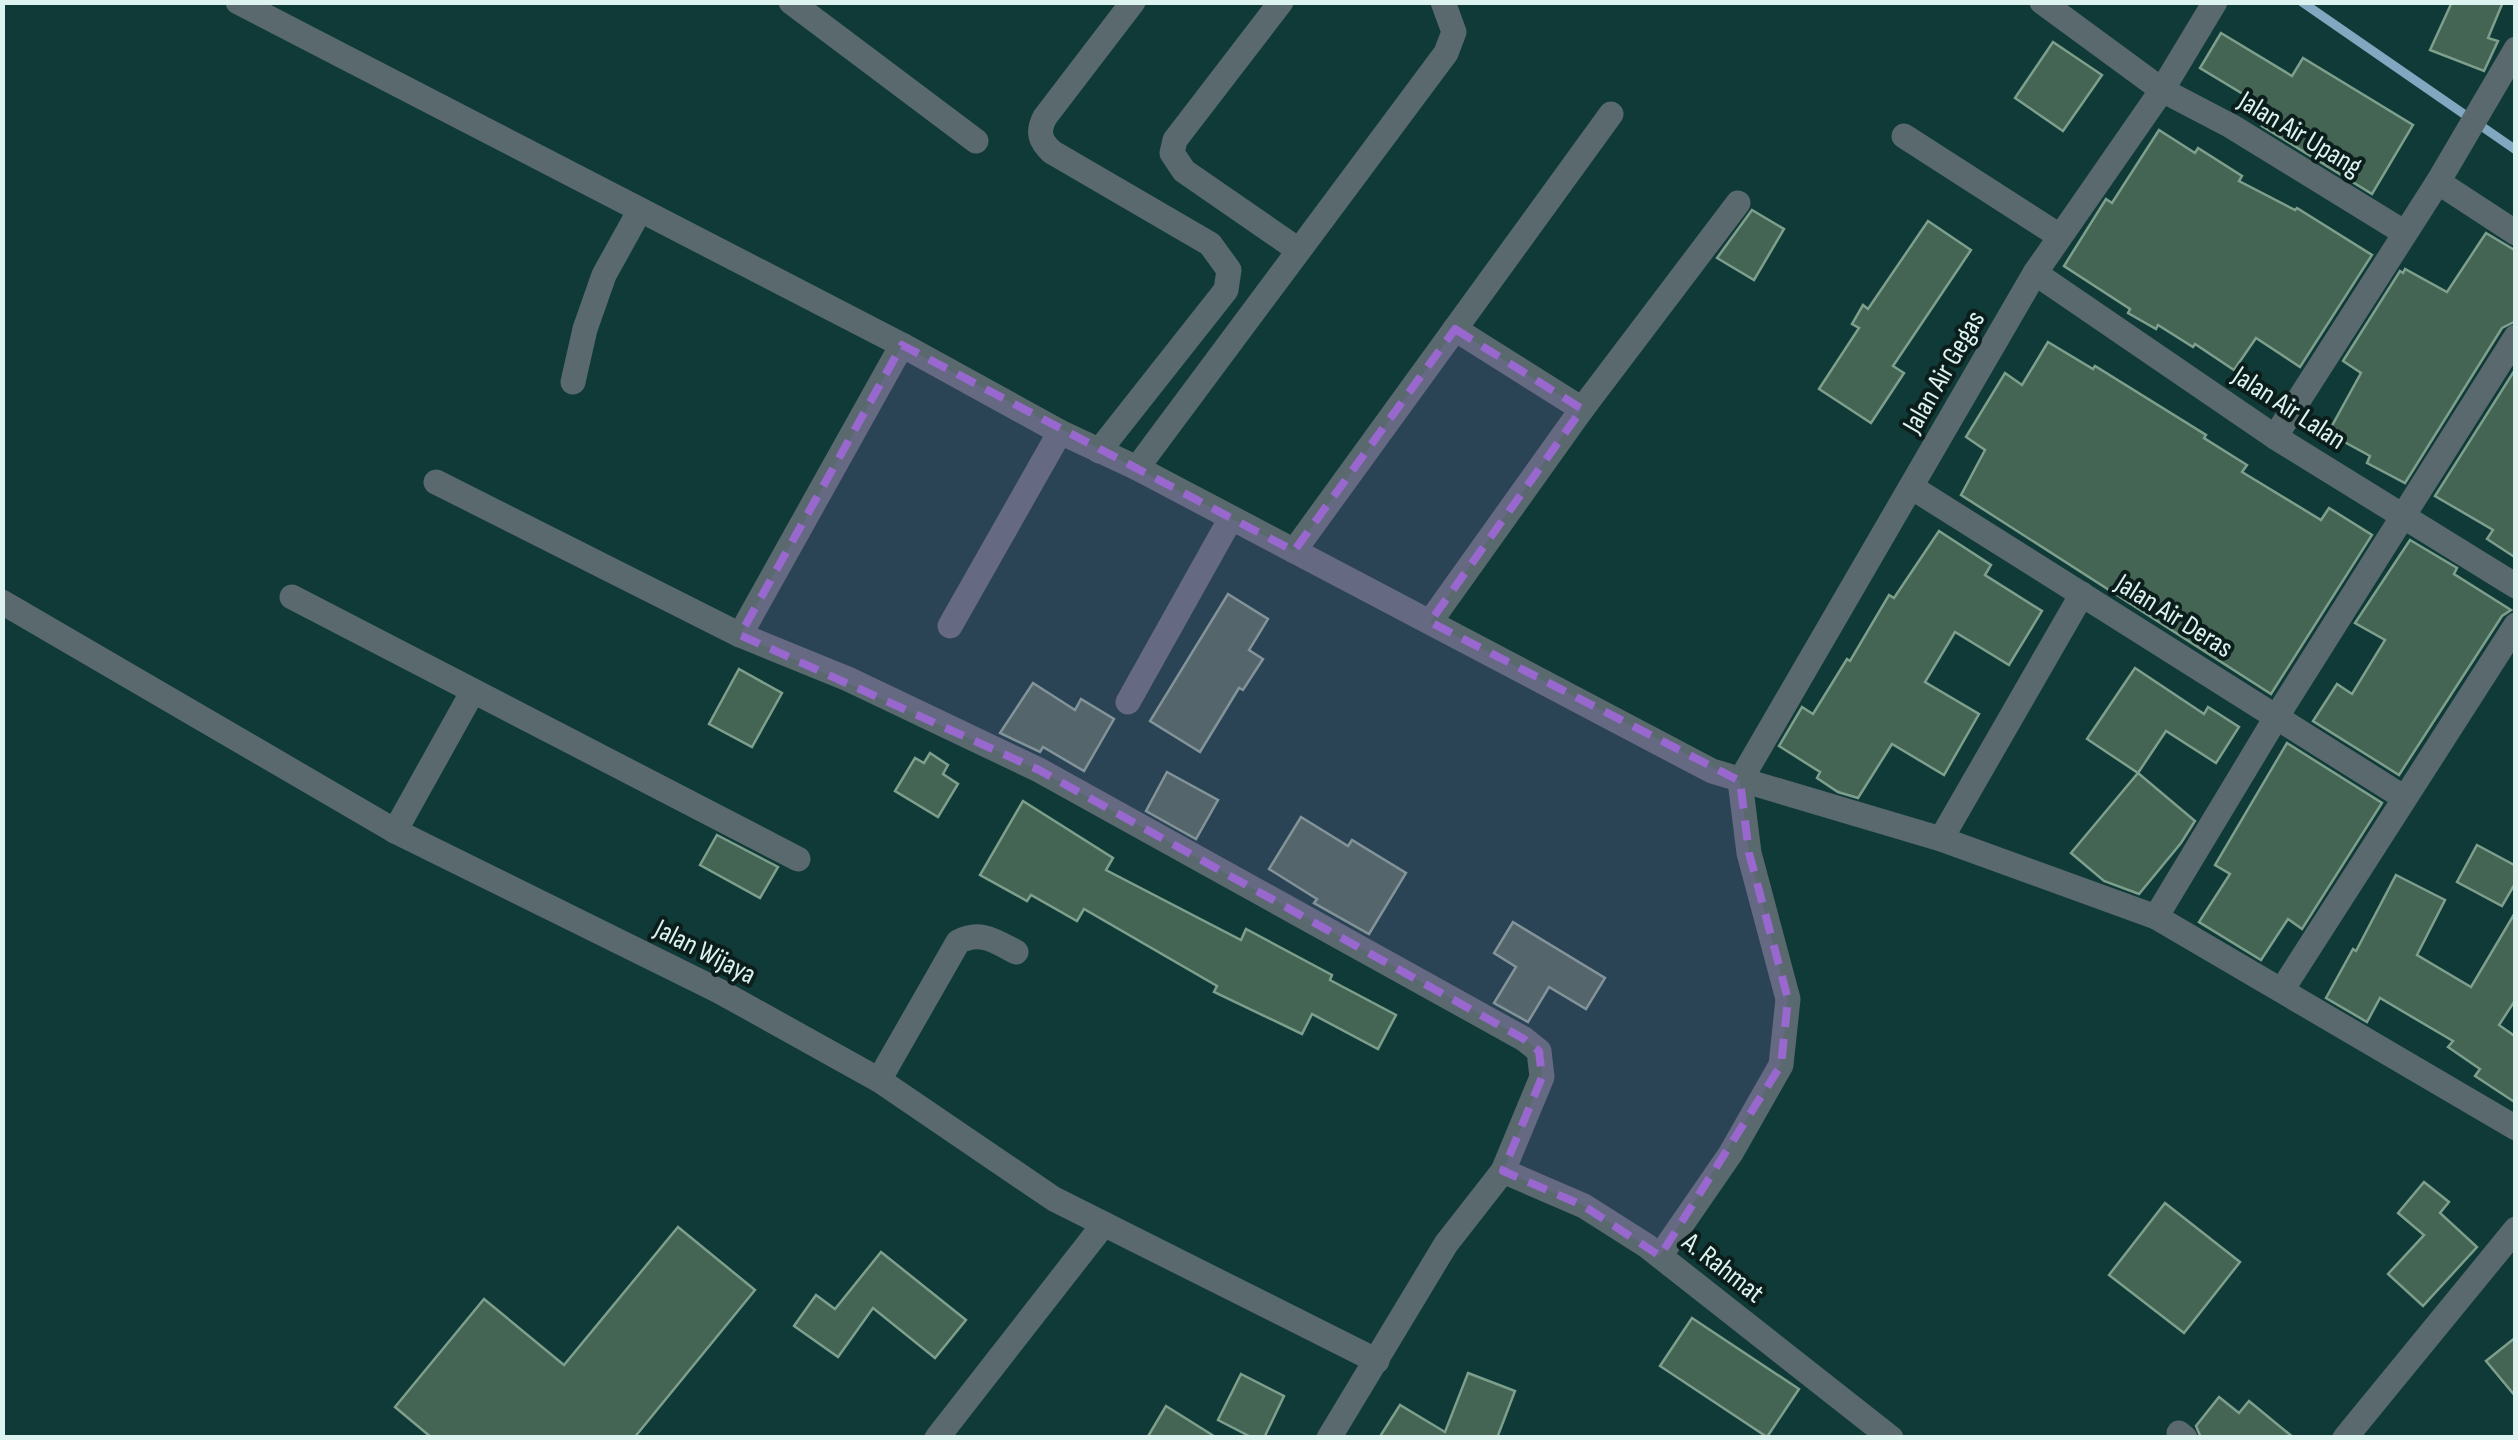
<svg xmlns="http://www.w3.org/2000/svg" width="2518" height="1440" font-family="'Sofia Sans Condensed',sans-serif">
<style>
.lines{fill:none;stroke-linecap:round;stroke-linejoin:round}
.stream{stroke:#81a7c1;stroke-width:9}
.building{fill:#456554;stroke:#7d9f8c;stroke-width:2.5}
.street{stroke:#59696e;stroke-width:25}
.marked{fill:#9868ce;fill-opacity:0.2;stroke:#9868ce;stroke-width:8;stroke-dasharray:20 12;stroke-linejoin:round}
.labels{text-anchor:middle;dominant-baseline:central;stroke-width:8;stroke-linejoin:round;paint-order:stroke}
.street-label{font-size:28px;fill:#ddf3f0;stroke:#0c1e1c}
</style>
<rect width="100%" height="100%" fill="#0f3a37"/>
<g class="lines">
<path class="stream" d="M2302,2L2516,150"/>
</g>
<g class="building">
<path d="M2452,2H2503L2488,38L2498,41L2484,71L2430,50Z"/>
<path d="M2221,33L2292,76L2303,58L2413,125L2372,194L2262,126L2271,111L2200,68Z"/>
<path d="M2053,42L2102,75L2063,131L2015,98Z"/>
<path d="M2159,130L2195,153L2198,148L2242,176L2239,181L2295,210L2297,208L2372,255L2300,367L2256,338L2234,370L2195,344L2193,347L2158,325L2156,329L2128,313L2130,309L2064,266L2106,199L2112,203Z"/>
<path d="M1752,210L1784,229L1754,280L1717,258Z"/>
<path d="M1928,221L1971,250L1893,366L1904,373L1871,423L1819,389L1859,328L1852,324L1863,305L1868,309Z"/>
<path d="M2486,233L2516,251V321L2502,328L2405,483L2367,463L2370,456L2328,433L2361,373L2343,361L2400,271L2403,273L2405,269L2447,292Z"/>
<path d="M2048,342L2093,369L2095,366L2206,435L2204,438L2247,465L2242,472L2321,520L2329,508L2372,535L2271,694L1961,495L1985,450L1966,437L2005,373L2022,385Z"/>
<path d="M2516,368V558L2487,539L2493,530L2435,496Z"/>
<path d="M1939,531L1991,565L1985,575L2042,611L2009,665L1955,632L1925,682L1979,714L1944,775L1892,744L1858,798L1838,792L1817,778L1820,772L1779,746L1802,707L1813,714L1847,659L1850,661L1889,595L1894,598Z"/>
<path d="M2410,540L2457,568L2454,574L2511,610L2502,616L2399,775L2313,721L2337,684L2352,694L2385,640L2355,623Z"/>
<path d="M1228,594L1268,619L1249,650L1263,659L1243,690L1239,688L1200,752L1150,721Z"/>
<path d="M2135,668L2204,714L2208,707L2239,727L2216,763L2166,731L2138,773L2087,739Z"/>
<path d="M739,669L782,693L752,747L709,724Z"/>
<path d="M1033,683L1075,710L1081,699L1114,719L1084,771L1043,747L1040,752L1000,733Z"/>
<path d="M2287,743L2382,803L2302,929L2288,919L2261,960L2199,922L2230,874L2215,865Z"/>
<path d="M930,753L948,765L943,774L958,784L938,817L895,791L915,758L924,763Z"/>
<path d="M1167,772L1218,800L1196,839L1146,811Z"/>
<path d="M2138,773L2195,821L2181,843L2139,894L2104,881L2071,853Z"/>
<path d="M1023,801L1113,858L1106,870L1241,940L1246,929L1332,975L1330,980L1396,1015L1378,1049L1312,1014L1302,1034L1214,992L1217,986L1084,909L1077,921L1031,895L1027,901L980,875Z"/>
<path d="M1301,817L1348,846L1352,840L1406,873L1369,934L1314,903L1317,899L1269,869Z"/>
<path d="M717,835L778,867L760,898L700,865Z"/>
<path d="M2477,845L2516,866V882L2502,906L2457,882Z"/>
<path d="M2396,875L2445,900L2417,955L2471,987L2516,911V999L2499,1025L2516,1037V1103L2475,1076L2480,1069L2448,1047L2453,1041L2380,998L2367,1022L2326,998L2353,949L2356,951Z"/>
<path d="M1513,922L1605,978L1586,1009L1549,987L1528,1022L1494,1003L1516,967L1494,953Z"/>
<path d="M2424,1182L2449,1202L2440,1213L2477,1247L2423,1306L2388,1274L2424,1235L2398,1213Z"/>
<path d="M2165,1203L2240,1262L2184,1333L2109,1275Z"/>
<path d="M678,1227L755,1290L634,1438H432L395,1407L484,1299L564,1365Z"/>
<path d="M881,1252L966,1320L935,1358L873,1308L838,1357L794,1326L816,1295L835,1309Z"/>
<path d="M1692,1318L1799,1389L1767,1437L1660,1366Z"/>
<path d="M2516,1337V1397L2486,1361Z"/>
<path d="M1468,1373L1515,1391L1497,1438H1379L1400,1405L1445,1432Z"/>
<path d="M1241,1374L1284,1396L1264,1438H1253L1218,1420Z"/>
<path d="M2219,1397L2239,1413L2249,1401L2294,1438H2201L2196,1426Z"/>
<path d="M1166,1406L1217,1438H1147Z"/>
</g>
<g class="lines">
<g class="street">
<path d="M238,2L902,345L1060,432L1137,468L1712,771L1941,839L2156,917L2516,1128"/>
<path d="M791,2L976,141"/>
<path d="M1281,2L1175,140L1172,153L1184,171L1297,249"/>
<path d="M2042,2L2162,90L2231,126L2405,233"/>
<path d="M1904,136L2058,235"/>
<path d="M2438,182L2516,233"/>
<path d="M2035,273L2275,437L2516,586"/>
<path d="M1455,329L1582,409"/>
<path d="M573,382L585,329L604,275L640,210"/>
<path d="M2275,437L2438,182L2516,49"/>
<path d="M1099,451L1226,290L1229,270L1210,244L1052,152C1040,141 1037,132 1045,117L1133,2"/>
<path d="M1137,468L1446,53L1454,32L1443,2"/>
<path d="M436,482L740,635L848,679L1039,770L1524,1039L1539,1051L1542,1077L1503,1171L1446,1244L1329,1438"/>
<path d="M1913,488L2403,797"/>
<path d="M1294,551L1611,114"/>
<path d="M292,597L798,859"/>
<path d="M2,602L395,831L719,991L879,1080L1054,1199L1377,1361"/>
<path d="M1430,622L1582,409L1738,203"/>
<path d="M950,626L1060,432"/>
<path d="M740,635L902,345"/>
<path d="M1128,702L1231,518"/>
<path d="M395,831L473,691"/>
<path d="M1941,839L2082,594"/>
<path d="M2156,917L2277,716L2516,337"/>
<path d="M2282,990L2516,625"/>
<path d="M879,1080L958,942C980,930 995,941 1016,952"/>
<path d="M1503,1171L1584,1206L1647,1246L1891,1438"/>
<path d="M1660,1256L1731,1153L1781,1065L1788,999L1749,853L1740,781L2035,273L2162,90L2215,2"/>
<path d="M2179,1433L2185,1438"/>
<path d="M937,1438L1104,1224"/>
<path d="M2345,1438L2516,1229"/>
</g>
</g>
<path class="marked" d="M1455,329L1582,409L1430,622L1740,781L1749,853L1788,999L1781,1065L1660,1256L1584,1206L1503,1171L1542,1077L1539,1051L1524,1039L1039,770L740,635L902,345L1294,551Z"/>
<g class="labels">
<g class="street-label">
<text transform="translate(2300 134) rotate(31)">Jalan Air Upang</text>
<text transform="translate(1944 372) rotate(-60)">Jalan Air Gegas</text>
<text transform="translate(2289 408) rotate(33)">Jalan Air Lalan</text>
<text transform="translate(2174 616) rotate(32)">Jalan Air Deras</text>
<text transform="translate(705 952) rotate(27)">Jalan Wijaya</text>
<text transform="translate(1723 1268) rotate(38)">A. Rahmat</text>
</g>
</g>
<rect width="2518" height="1440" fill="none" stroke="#ddf3f0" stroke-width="10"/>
</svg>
